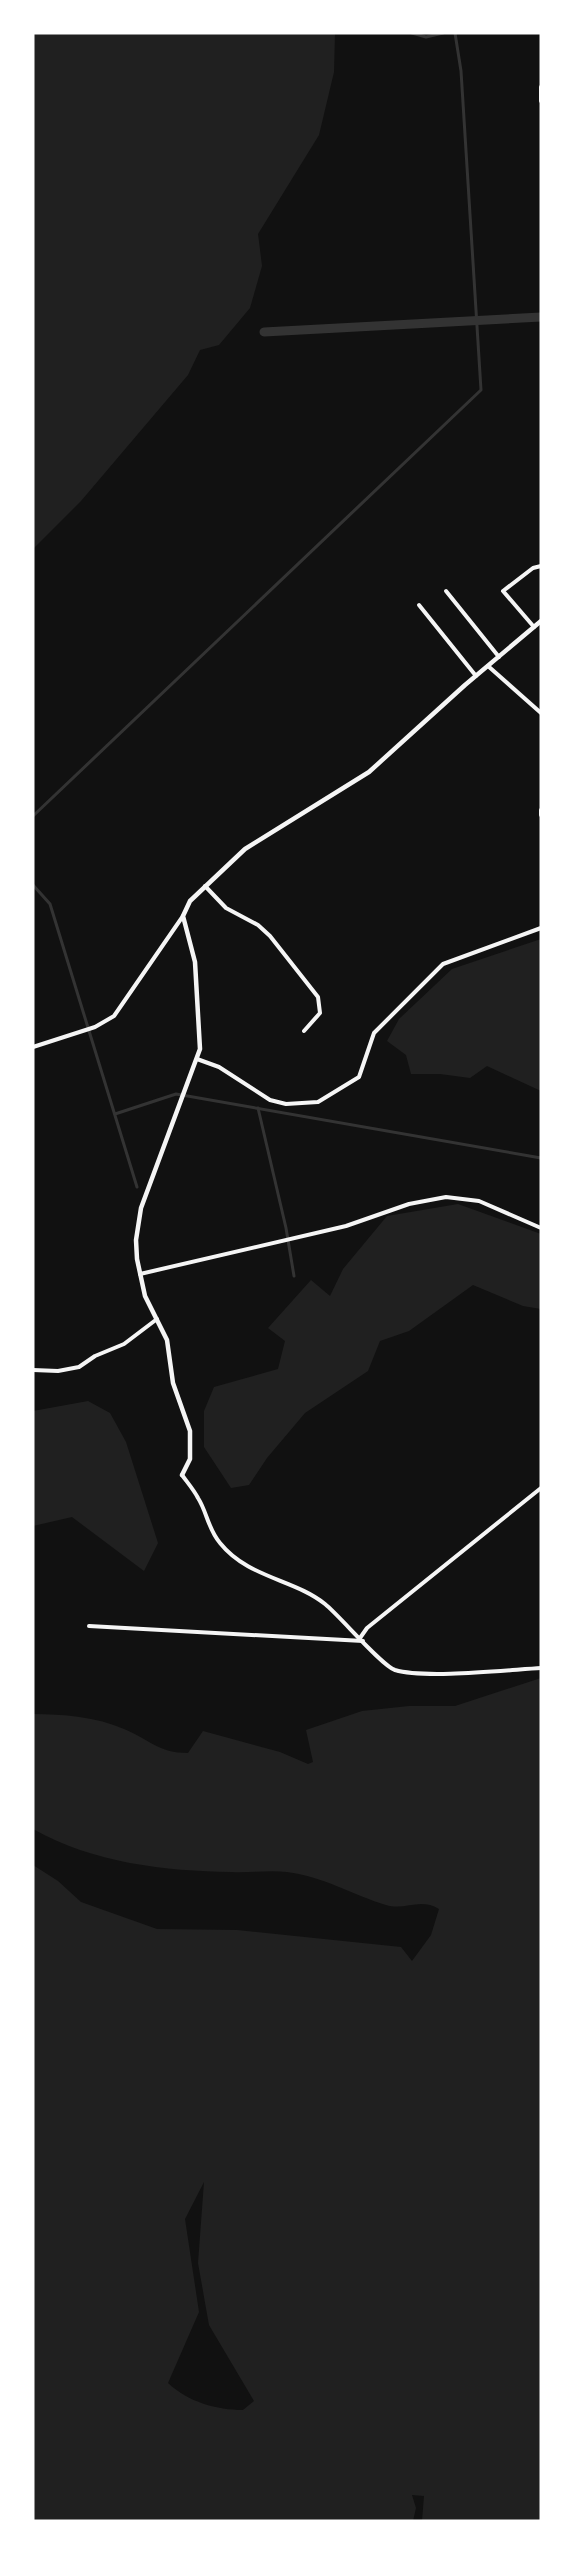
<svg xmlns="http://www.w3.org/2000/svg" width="574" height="2554" font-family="Figtree,sans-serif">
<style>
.green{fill:#202020;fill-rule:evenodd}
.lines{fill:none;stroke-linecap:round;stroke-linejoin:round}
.stream{stroke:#333;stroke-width:3}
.canal{stroke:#333;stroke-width:9}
.minor{stroke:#f5f5f5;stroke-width:4}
.tertiary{stroke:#f5f5f5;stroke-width:4.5}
</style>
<rect width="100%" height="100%" fill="#111"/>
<g class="green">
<path d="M33,33H335L334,72L319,135L258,234L262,266L250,308L219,345L200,350L188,375L81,501L33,549Z"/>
<path d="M541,939V1091L487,1066L470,1078L440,1074H411L406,1055L387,1041L399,1019L452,969Z"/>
<path d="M458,1204L541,1234V1309L523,1306L473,1285L409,1331L380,1341L368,1371L305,1413L267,1458L249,1485L231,1488L204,1447V1411L214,1387L278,1369L285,1341L268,1328L311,1280L330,1296L343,1269L387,1216Z"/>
<path d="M88,1401L110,1413L126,1442L158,1543L144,1571L72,1517L33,1526V1411Z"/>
<path d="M541,1678V2521H422L424,2496L412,2495L416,2508L413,2521H33V1865L58,1881L81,1902L157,1929L237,1930L401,1947L412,1961L431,1935L439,1909C420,1897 405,1911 386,1905C353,1895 322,1876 287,1872C269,1870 250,1873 232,1872C165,1871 93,1863 33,1829V1714C62,1714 97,1717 124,1729C149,1739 158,1753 188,1753L203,1731L280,1752L308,1764L313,1762L306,1730L362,1711L409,1706H455ZM204,2182L198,2263L209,2325L254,2401L243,2410C217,2410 188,2402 168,2383L199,2312L185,2219Z"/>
</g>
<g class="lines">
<g class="stream">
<path d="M412,33L426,37L443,33"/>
<path d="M33,816L481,390L461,71L455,33"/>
<path d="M33,885L50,904L137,1187"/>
<path d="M258,1108L286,1228L294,1276"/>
<path d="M115,1114L176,1094L541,1158"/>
</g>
<path class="canal" d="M264,332L541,317"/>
<g class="minor">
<path d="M541,87V101"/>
<path d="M446,591L499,657"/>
<path d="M419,605L476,676"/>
<path d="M534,627L503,591L533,568L541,566"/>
<path d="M488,666L541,713"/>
<path d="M541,810V815"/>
<path d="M205,886L226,908L258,925L270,936L318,997L320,1013L304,1031"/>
<path d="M33,1047L95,1027L114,1016L183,916"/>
<path d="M197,1059L219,1067L270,1100L286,1104L318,1102L359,1077L374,1033L443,964L541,928"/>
<path d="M140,1274L346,1226L409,1204L446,1197L479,1201L541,1228"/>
<path d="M33,1370L58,1371L79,1367L95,1356L124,1344L157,1319"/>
<path d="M182,1475C187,1482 194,1490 198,1498C207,1512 208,1529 220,1543C248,1578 294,1579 325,1604C340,1616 381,1665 395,1670C425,1679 507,1670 541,1668"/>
<path d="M89,1626L363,1641"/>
<path d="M360,1638L367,1628L541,1488"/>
</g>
<path class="tertiary" d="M182,1475L190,1459V1431L173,1383L167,1340L145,1296L137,1259L136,1240L141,1208L200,1049L195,962L183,916L190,901L245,849L369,772L465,685L541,621"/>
</g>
<rect width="574" height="2554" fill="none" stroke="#ffffff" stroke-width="69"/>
</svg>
